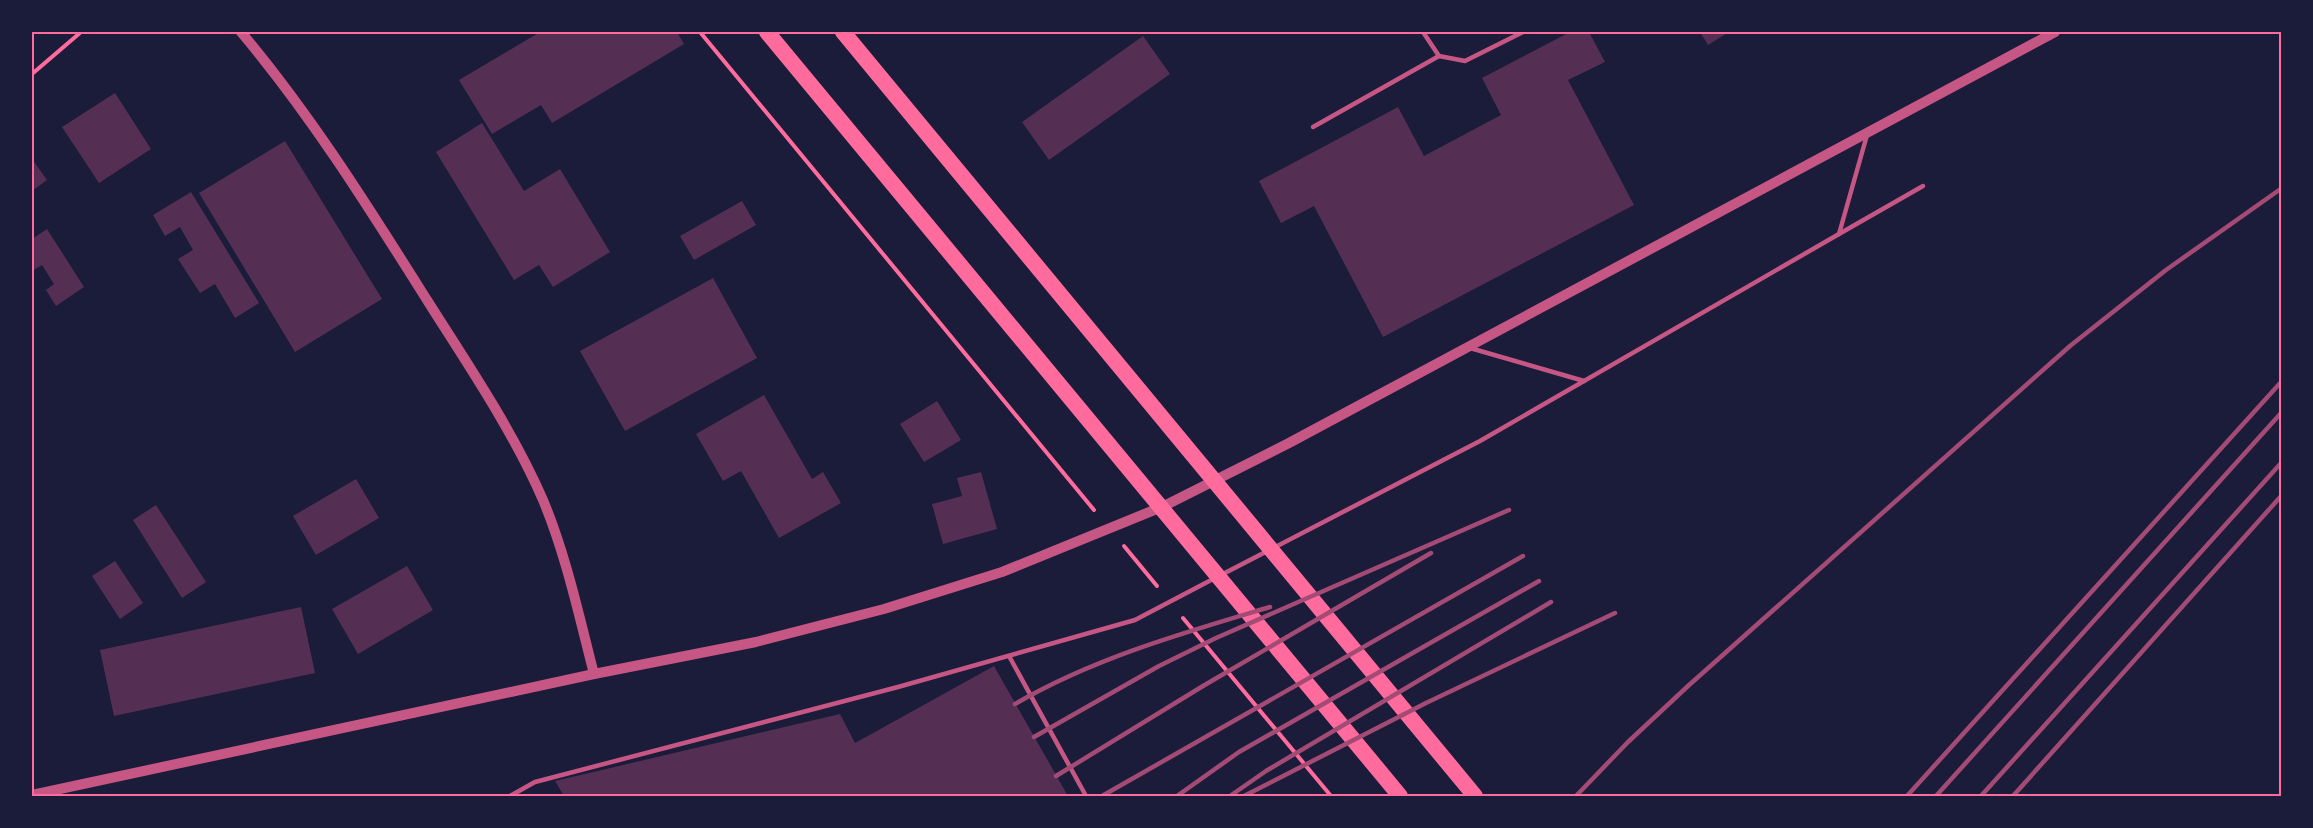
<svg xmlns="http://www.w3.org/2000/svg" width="2313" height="828" font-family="Montserrat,sans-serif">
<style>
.building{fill:#542f53}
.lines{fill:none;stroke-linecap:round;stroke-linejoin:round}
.path{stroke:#ff6b9d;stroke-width:4}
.service{stroke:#c65784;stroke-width:4.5}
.tertiary{stroke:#c65784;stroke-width:10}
.trunk{stroke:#ff6b9d;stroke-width:16}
.rail{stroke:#a44b75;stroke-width:4.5}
.neatline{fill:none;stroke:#ff6b9d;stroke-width:2}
</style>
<rect width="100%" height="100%" fill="#1b1b3a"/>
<g class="building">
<path d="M540,32H677L684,44L552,123L541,105L492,134L459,80Z"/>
<path d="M1570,32H1589L1605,62L1568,80L1634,205L1383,337L1314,206L1281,223L1259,181L1398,107L1424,156L1501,115L1482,78Z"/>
<path d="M1700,32H1729L1708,45Z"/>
<path d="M1143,36L1170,74L1049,160L1022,122Z"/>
<path d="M115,93L151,149L99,183L62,127Z"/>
<path d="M482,123L524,191L560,169L610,252L553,287L539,265L514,280L436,152Z"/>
<path d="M285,141L382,299L295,352L199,193Z"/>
<path d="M32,159L47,180L32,191Z"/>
<path d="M191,192L259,303L235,318L215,284L200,293L178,259L193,250L180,227L165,236L153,215Z"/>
<path d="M742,201L756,225L694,260L680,236Z"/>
<path d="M47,229L84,287L56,306L46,290L54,284L42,265L32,271V239Z"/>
<path d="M713,278L757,358L625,431L580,351Z"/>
<path d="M764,395L812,479L823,472L841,503L779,538L741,471L723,481L696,434Z"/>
<path d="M937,401L961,440L924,462L900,424Z"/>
<path d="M981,472L997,529L943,544L932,504L962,496L957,478Z"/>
<path d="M356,479L379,518L316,555L293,516Z"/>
<path d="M156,505L206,582L182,598L133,520Z"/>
<path d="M115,561L143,603L120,619L92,576Z"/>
<path d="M407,566L433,610L358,654L332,609Z"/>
<path d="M301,607L315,673L114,716L100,650Z"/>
<path d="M994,666L1068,796H564L555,781L840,714L855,743Z"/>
</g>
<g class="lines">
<g class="path">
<path d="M700,32L1094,510"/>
<path d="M32,74L81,32"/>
<path d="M1124,546L1157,586"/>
<path d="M1183,618L1331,796"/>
</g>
<g class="service">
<path d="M1439,56L1465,61L1523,32"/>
<path d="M1313,127L1439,56L1423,32"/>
<path d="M1839,234L1923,186"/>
<path d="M1470,348L1584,381"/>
<path d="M1223,574L1480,441L1839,234L1867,135"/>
<path d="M1009,656L1086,796"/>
<path d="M510,796L535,782L898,687L1135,620L1215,578"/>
</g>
<g class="tertiary">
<path d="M241,32C311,115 369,208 427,300C468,365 512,429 543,500C566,555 579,616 594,674"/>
<path d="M32,795L594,674L756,642L884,609L1002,572L1164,506L1289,443L2055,32"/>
</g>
<g class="trunk">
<path d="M767,32L1400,796"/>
<path d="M843,32L1475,796"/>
</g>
<g class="rail">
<path d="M1015,704C1094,658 1183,633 1270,607"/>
<path d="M1034,737L1159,666L1216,638L1509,510"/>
<path d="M1056,776L1203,686L1431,553"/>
<path d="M1102,796L1523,556"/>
<path d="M1177,796L1239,752L1539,581"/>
<path d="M1230,796L1266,771L1551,602"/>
<path d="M1244,796L1426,703L1615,613"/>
<path d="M1576,796L1628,742L1688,686L2070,346L2166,270L2282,188"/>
<path d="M1907,796L2282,381"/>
<path d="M1936,796L2282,412"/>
<path d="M1981,796L2282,462"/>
<path d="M2013,796L2282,495"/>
</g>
</g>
<rect width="2313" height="828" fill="none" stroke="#1b1b3a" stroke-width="66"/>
<rect x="33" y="33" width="2247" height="762" class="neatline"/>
</svg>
